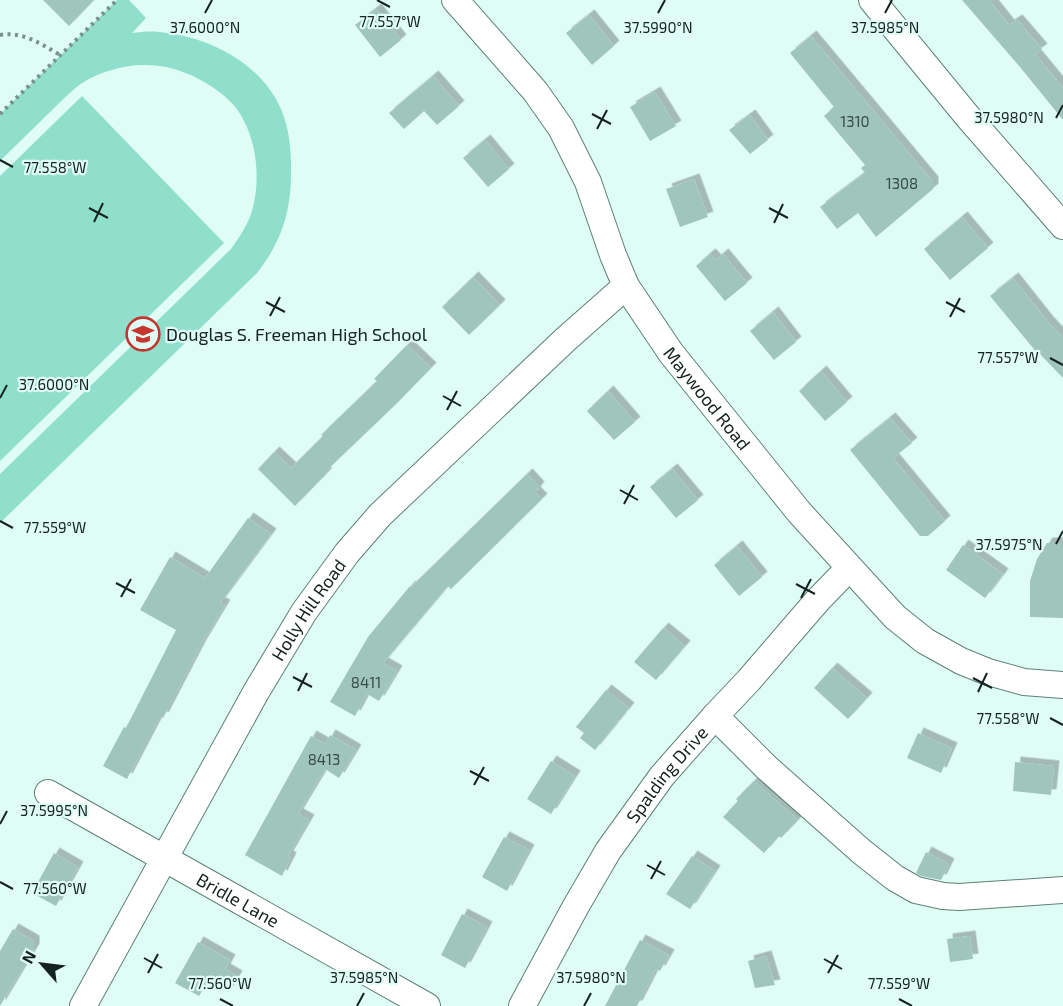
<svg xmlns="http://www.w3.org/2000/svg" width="1063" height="1006" font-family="'Exo 2',sans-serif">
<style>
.green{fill:#90decc}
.building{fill:#a0c5bb;filter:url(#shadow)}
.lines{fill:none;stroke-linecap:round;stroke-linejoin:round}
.minor-casing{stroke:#5d8077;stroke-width:28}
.path{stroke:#7a918b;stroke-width:4;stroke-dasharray:3 4.5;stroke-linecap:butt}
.minor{stroke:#fff;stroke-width:26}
.ticks{fill:none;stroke:#14231f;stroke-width:2}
.labels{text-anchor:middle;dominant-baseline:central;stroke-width:4.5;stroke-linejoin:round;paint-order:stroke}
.number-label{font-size:15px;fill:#374c46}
.poi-label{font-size:18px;fill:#14231f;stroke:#dffdf5;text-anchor:start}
.street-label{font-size:18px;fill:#14231f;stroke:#dffdf5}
.ticks-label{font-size:15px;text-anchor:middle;fill:#14231f;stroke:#dffdf5;stroke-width:4.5;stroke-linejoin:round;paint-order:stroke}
</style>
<defs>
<filter id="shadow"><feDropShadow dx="5.5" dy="-5.5" stdDeviation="0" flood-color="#0004"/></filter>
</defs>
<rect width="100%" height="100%" fill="#dffdf5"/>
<g class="green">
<path d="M117,0H129L146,18L132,33C141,32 150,31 159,32C208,36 261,63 281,109C289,128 291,147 291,167C292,208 283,240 257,273L0,523V474L231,249C238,239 245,229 250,217C262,184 258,137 236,108C224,93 205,81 188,74C165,64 137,62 112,70C104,72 95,76 87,80C73,88 61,102 49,113C33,129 16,145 0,161V114Z"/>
<path d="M82,96L224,243L0,461V176Z"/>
</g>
<g class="building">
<path d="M43,0H94L69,26Z"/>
<path d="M962,0H989L1009,25L1017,20L1042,49L1035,54L1063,88V120L1020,67Z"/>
<path d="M376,9L401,40L380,57L355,25Z"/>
<path d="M589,15L614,46L592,65L566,33Z"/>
<path d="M811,36L933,182V189L876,237L858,213L837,229L820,207L865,173L861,168L865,165L824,116L834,107L790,53Z"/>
<path d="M433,76L459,106L437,125L424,111L404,129L389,113Z"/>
<path d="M655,92L676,126L650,141L630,107Z"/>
<path d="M750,115L768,140L750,154L729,130Z"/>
<path d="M485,140L509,169L488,187L463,158Z"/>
<path d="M694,179L708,217L680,227L666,189Z"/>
<path d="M962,217L988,248L950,280L924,249Z"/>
<path d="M710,254L716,260L723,254L747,283L725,301L696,266Z"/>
<path d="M473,277L500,305L469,335L442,307Z"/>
<path d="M1013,278L1048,322L1063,338V378L1039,353L1038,354L990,296Z"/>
<path d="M773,312L796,342L774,360L750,331Z"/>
<path d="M407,345L431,368L395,405L325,472L327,473L295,506L258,469L274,452L291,468L323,436L321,435L377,381L374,379Z"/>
<path d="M821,371L847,402L825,421L799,391Z"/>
<path d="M608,391L635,422L614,440L587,411Z"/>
<path d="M890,418L912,443L893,458L945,521L928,536H920L850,450Z"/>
<path d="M672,469L698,500L676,518L650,487Z"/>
<path d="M527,474L539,487L535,492L542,499L451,589L448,586L383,663L397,671L379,701L367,694L355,716L330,702L368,637L410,586L411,587Z"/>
<path d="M248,518L271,534L220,603L225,605L201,645L163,718L160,716L127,779L103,766L124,727L126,728L176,630L140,610L170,557L205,578Z"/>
<path d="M1047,543H1063V618L1030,617V581L1037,559Z"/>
<path d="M963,545L1003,574L985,598L946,570Z"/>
<path d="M737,546L762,577L739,596L714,565Z"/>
<path d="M663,628L685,646L656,680L634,662Z"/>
<path d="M832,668L867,698L848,719L814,688Z"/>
<path d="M606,690L629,708L595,750L580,738L584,733L576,727Z"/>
<path d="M918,733L952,748L941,773L907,758Z"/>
<path d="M330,735L356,750L339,778L325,769L298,814L309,820L288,856L291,858L282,876L245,855L311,736L325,744Z"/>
<path d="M551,761L575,776L551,814L527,799Z"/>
<path d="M1015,762L1054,766L1051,795L1013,791Z"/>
<path d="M754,781L798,820L781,838L779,836L764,853L723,817L738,801L736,799Z"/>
<path d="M504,837L529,850L507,891L482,877Z"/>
<path d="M926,852L949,864L941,880L921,876L916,873Z"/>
<path d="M54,853L78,867L56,906L32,893Z"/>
<path d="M692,856L715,871L690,909L666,894Z"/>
<path d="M462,914L487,927L465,968L441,955Z"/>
<path d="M13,929L34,941V949L0,1006V951Z"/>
<path d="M970,936L973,959L950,962L947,939Z"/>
<path d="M640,940L669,955L660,971L656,969L637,1006H605Z"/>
<path d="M198,942L230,960L225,969L237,976L228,992L208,981L199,996L175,983Z"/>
<path d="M766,956L775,985L755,988L748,961Z"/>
</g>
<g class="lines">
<g class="minor-casing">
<g id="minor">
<path id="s1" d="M455,0L535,91L561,128L588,182L613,255L626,286L671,353L799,512L895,617L925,641L961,661L988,672L1024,682L1063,685"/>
<path d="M872,0L968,117L1063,226"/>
<path d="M715,716L766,767L862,852L895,878L916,890L943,896L959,897L1063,890"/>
<path id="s2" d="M48,793L427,1006"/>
<path id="s3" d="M83,1006L256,692L304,612L347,553L380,515L566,339L626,286"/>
<path id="s4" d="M522,1006L576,906L608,851L662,776L715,716L749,680L818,600L849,568"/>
</g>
</g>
<g class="path">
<path d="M0,35C23,31 41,44 60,55"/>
<path d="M0,114L117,0"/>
</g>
<use href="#minor" class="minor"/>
</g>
<path class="ticks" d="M377,0L390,7M205,13L212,0M658,13L665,0M885,13L892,0M592,114L611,124M1056,118L1063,105M597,129L607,110M0,160L13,167M89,208L108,218M769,208L788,218M94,222L103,203M774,223L783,204M266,302L285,312M946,302L965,312M270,316L280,297M950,317L960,298M1050,358L1063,365M443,396L461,406M0,398L7,385M447,410L457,391M620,490L638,500M624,504L634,485M0,521L13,528M1056,544L1063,531M116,583L135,593M796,584L815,594M121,597L131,579M801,598L811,579M293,677L312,687M973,678L992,688M298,691L307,673M978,692L987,673M1050,718L1063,725M470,771L489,781M474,785L484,767M0,824L7,811M647,865L665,875M651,879L661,861M0,882L13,889M144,958L162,968M824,959L842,969M148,973L158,954M828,973L838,955M220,999L233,1006M899,999L912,1006M357,1006L364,993M584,1006L591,993"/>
<defs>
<g id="school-ring" transform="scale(1.725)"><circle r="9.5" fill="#dffdf5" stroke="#c3352d" stroke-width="1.5"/><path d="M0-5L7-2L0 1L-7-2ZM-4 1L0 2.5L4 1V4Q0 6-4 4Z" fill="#c3352d"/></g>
</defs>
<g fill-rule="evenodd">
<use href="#school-ring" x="143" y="334"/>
</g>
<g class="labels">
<g class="number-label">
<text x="855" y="121">1310</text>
<text x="902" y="183">1308</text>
<text x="366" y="682">8411</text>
<text x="324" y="759">8413</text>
</g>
<g class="poi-label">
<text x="166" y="334">Douglas S. Freeman High School</text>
</g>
<g class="street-label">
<text stroke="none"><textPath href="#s1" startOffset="476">Maywood Road</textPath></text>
<text stroke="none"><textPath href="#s3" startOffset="456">Holly Hill Road</textPath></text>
<text stroke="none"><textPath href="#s4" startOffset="274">Spalding Drive</textPath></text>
<text stroke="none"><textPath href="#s2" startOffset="218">Bridle Lane</textPath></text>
</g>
</g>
<g class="ticks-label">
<text x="390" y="27">77.557°W</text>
<text x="885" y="33">37.5985°N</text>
<text x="205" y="33">37.6000°N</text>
<text x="658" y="33">37.5990°N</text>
<text x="1009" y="123">37.5980°N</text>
<text x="55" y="173">77.558°W</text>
<text x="1008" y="363">77.557°W</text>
<text x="54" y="390">37.6000°N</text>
<text x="55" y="533">77.559°W</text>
<text x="1009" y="550">37.5975°N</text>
<text x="1008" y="724">77.558°W</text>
<text x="54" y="816">37.5995°N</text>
<text x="55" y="894">77.560°W</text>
<text x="364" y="983">37.5985°N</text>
<text x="591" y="983">37.5980°N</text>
<text x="220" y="989">77.560°W</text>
<text x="899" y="989">77.559°W</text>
</g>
<g transform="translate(42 964) rotate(298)" stroke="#dffdf5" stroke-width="4.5" paint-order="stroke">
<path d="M0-4.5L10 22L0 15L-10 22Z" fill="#14231f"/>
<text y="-9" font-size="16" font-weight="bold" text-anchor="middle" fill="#14231f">N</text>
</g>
</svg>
